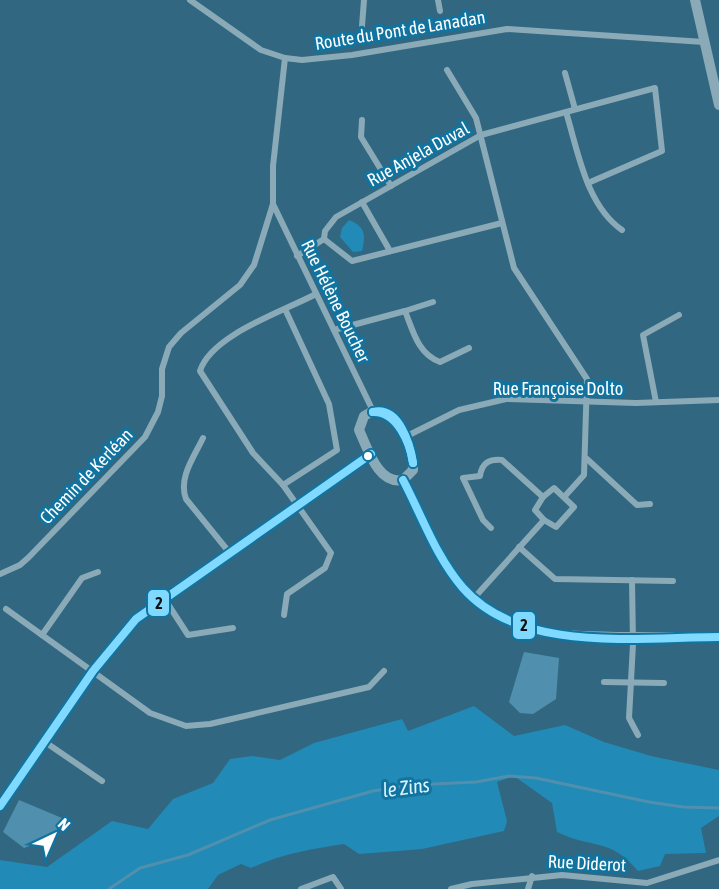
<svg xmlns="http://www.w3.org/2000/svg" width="719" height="889" font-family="'Asap Condensed',sans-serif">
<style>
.green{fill:#218ab6}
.water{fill:#5090ae}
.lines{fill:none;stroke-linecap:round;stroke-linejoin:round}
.stream{stroke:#5090ae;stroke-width:3}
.minor{stroke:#8aaab8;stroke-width:6}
.tertiary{stroke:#8aaab8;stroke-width:10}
.bus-1-casing{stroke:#1174a0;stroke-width:12}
.bus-1{stroke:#80d9ff;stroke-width:8}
.bus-dot{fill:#fff;stroke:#1174a0;stroke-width:2}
.labels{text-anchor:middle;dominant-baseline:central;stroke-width:6;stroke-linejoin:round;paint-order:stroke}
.street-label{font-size:18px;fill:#fff;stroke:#1174a0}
.water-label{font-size:20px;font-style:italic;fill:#daf3fd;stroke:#1174a0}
.line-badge{stroke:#1174a0;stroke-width:2}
.pale-badge-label{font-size:16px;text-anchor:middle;font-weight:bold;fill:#111}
</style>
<rect width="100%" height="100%" fill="#316780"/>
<g class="green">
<path d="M349,220C365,226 366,235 362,251L353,252L340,237L342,228Z"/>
<path d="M474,706L514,736L565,725L604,742L651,756L719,770V816L701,828L706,853L665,854L660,866L638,871C610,837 591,849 557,832L552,803L514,776L497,782L507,821L504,831L422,849L398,851L359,854L344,844C312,849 281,854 251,868L241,864L218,875L208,889H0V860L47,867L112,821L148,829L173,799L213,783L230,759L252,756L280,760L314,743L402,719L408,731Z"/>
</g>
<g class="water">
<path d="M524,652L559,658L556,699L533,714L520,713L509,702Z"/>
<path d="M19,800L62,818L58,836L24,848L3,832Z"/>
</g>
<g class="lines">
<path class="stream" d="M109,889L140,868L188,855L270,820L373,791L413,785L476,782L509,776L536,778L649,802L683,807L719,808"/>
<g class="minor">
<path d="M190,0L261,50L285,58L302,60L352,55L507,29L704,42"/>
<path d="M438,0L440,11"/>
<path d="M362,26L364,0"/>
<path d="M447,70L476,118L514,268L587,379L584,475L565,496"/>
<path d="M565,73L575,109"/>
<path d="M566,112C578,151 586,205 622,230"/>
<path d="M362,120L361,137L391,186"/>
<path d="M362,202L390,251"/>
<path d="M273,204L373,411"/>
<path d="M324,239L325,231L336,217L481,135L655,88L662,151L588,183"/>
<path d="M324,239L352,261L502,223"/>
<path d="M297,256L324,239"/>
<path d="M405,311L433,302"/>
<path d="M334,330L405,311C413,331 418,354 440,362L469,348"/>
<path d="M656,402L643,335L679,315"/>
<path d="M405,437L459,410L506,399L636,403L719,400"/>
<path d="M203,438C194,457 178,478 186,499L229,552"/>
<path d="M587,459L637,505L650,504"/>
<path d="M283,485L337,450L329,404L285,309"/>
<path d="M554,488L574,507L556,527L544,520L535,510L543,497Z"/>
<path d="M491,528L483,520L463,478L480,476C482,462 490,459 502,460L543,497"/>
<path d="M519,547L555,579L673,581"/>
<path d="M98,572L82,578L42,635L150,713L186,726L210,724L369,687L384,671"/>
<path d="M0,574L20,565L29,557L145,437L158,412L162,396V369L169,347L181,333L240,285L254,265L273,204V166L285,58"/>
<path d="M632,580L633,644L629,718L638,735"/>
<path d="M164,598L188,635L233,628"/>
<path d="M474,598L544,520"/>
<path d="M6,609L42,635"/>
<path d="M284,615L287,594L325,568L331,553L283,485L253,453L200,371C211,335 284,311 316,294"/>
<path d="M604,682L664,683"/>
<path d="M45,742L102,781"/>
<path d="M0,806L93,671L136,619L371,454"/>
<path d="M301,889L333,877L341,889"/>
<path d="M451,889L472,884L562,875L647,883L719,860"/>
<path d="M528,889L532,876"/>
</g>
<g class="tertiary">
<path d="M695,0L719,105"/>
<path d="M373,411C398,412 414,446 413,470L403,480C378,485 368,449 359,430L364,416Z"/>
<path d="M403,480C422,515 437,557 463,588C507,637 563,636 623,637C655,637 687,637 719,637"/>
</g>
<g class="bus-1-casing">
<g id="bus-1">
<path d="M373,412C399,406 410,444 413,463"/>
<path d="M373,412C397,411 410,443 413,463"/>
<path d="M403,480C422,516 436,557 463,588C521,654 639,637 719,637"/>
<path d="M0,806L93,671L136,619L371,454"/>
</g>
</g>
<use href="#bus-1" class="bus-1"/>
</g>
<circle class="bus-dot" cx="368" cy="456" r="5"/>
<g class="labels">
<g class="street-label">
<text transform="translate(400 30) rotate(-9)">Route du Pont de Lanadan</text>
<text transform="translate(418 154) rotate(-29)">Rue Anjela Duval</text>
<text transform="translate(336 301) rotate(64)">Rue Hélène Boucher</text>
<text x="558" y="388">Rue Françoise Dolto</text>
<text transform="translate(86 476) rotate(-46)">Chemin de Kerléan</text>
<text transform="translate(587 863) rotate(3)">Rue Diderot</text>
</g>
<g class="water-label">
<text transform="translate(406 787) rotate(-7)">le Zins</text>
</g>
</g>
<g class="line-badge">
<rect x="147" y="589" width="23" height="28" rx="6" fill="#80d9ff"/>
<rect x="512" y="611" width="24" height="29" rx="6" fill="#80d9ff"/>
</g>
<g class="pale-badge-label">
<text x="159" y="609">2</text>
<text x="524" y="631">2</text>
</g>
<g transform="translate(54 835) rotate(44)" stroke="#1174a0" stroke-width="4.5" paint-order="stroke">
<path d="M0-4.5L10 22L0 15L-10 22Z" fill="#ffffff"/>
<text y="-9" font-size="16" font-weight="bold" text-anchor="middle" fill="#ffffff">N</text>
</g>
</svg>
